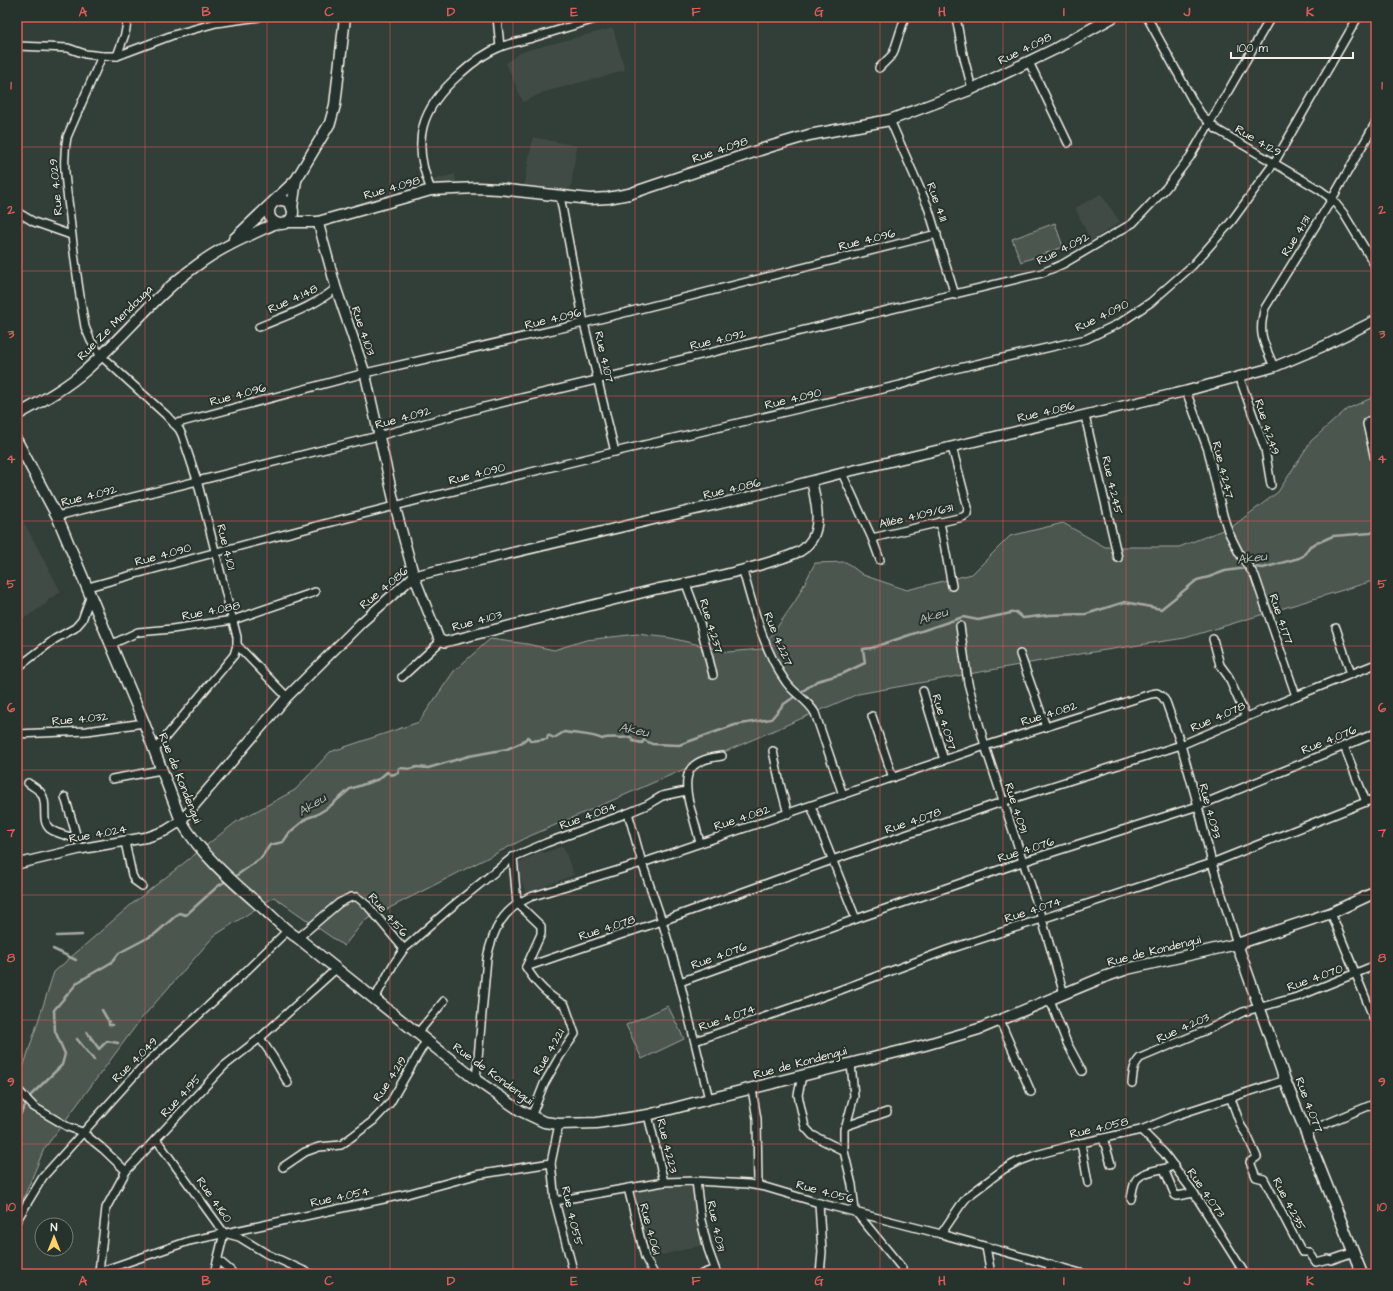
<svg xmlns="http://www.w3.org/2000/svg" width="1393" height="1291" font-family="'Architects Daughter',sans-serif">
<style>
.built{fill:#404b44}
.green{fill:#4c564f;stroke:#a0a49c}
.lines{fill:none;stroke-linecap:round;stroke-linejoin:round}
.stream{stroke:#a6a9a1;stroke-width:2.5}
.minor-casing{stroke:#f4f1e8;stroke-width:10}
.tertiary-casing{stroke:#f4f1e8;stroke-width:12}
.secondary-casing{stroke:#f4f1e8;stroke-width:13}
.minor{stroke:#26332d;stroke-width:7}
.tertiary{stroke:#26332d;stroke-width:9}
.secondary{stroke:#26332d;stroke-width:10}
.grid{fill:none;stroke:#de5a58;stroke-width:1;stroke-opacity:0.55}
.labels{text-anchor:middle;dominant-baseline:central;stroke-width:4;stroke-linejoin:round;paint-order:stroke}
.street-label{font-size:12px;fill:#f4f1e8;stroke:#26332d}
.water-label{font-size:13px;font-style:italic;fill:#babbb3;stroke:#26332d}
.neatline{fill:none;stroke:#de5a58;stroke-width:1.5}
.grid-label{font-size:13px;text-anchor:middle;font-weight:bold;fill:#de5a58}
</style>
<rect width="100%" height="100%" fill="#323e38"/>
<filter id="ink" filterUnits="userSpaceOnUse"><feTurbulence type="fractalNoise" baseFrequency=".025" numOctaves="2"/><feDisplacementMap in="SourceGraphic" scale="8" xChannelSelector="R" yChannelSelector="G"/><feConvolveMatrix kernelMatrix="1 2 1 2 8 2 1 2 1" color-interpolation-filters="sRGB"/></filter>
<g filter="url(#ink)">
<g class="built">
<path d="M613,28L625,70L617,72L613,74L544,92L523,102L506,63L518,54L528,50Z"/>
<path d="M533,137L577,146L570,192L524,185Z"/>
<path d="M455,174L456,182L438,185L433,180Z"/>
<path d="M1101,194L1120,222L1091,241L1075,208Z"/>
<path d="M20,515L61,592L49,599L46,604L17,623V517Z"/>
<path d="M563,846L574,875L526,893L517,868L518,863L542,851L544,853Z"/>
<path d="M695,1186L698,1214H696L699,1234H701L703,1245L649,1258L635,1196V1188Z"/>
</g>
<g class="green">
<path d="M1055,223L1063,247L1021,262L1012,239Z"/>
<path d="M1376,396V580L1185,638L1080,654L858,694L530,836L364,921L344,946L274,897L214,936L141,1019L44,1149L17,1214V1077L24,1065L54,972L133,903L236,822L295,790L330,752L419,722L454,671L490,639L527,644L554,650L586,640L637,634L671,638L728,652L762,649L796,600L815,563L846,562L863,575L907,590L972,574L1010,536L1063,523L1105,547H1179L1233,526L1278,492L1311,441L1347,409Z"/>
<path d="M668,1006L684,1039L642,1059L626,1025Z"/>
</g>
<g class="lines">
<g class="stream">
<path d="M233,878L261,858L270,845L283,842L290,832L307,818L316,815L329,807L350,789L379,779L387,772L391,775L398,773L399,768L410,769L417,767L428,768L469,756L507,749L521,743L528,737L531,741L547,739L548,735L554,738L564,732C575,734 593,734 602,739C611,736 621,739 631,737L633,741L642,743L644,740L652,744L679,745L735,725L771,719L784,704L817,681L842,674L865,663L863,649L871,648L963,617L978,620L1016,612L1023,618L1049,615L1086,614L1125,602L1161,609L1197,580L1209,577L1225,571L1254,567L1263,568L1299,558L1303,556L1310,546L1333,536L1371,533L1376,530"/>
<path d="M57,936L82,935"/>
<path d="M53,949L76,960"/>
<path d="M102,1010L109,1022V1025H112"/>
<path d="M87,1032L99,1049L107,1041L118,1043"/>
<path d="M77,1039L94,1060"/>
<path d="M17,1121L30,1096L62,1065L65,1054L55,1031L54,1010L78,982L112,962L119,953L155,934L179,913L186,915L218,886L228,880"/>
</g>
<g class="minor-casing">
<g id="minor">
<path d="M497,17L500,47"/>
<path d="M956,17L962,50L972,89"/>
<path d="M1147,17L1194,103L1201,114L1216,129L1320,190L1332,199L1344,214L1376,267"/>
<path d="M17,46L68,48L85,54L102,56L67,137C62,161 66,184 69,208C73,247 78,287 85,327L91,341L101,356L166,415L179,429L182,435L197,480L237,637V645L234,655L154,751"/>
<path d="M102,56H117L173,35L216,23L259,17"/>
<path d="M117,56L125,34L128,17"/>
<path d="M1029,62L1068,143"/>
<path d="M879,68L893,54L904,20V17"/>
<path d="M890,120L928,207L955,295"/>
<path d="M431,190C411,141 420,109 460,74C472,63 485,53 500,47C510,43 522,41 532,38C556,31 579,24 602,17"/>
<path d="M560,196L584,323L615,452"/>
<path d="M17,212L34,222L71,235"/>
<path d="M1371,259L1376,251"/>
<path d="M259,327C285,316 314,307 336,288"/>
<path d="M1274,367C1264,343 1257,334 1265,308L1332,199L1376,122"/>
<path d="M1239,376L1265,449L1271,485"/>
<path d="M1186,391L1208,450L1223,515L1228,531L1239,553L1255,576L1296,696"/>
<path d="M1085,416L1118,558"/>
<path d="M1376,419L1368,421L1367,424L1376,464"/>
<path d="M174,424L365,373L584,323L937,234"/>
<path d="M842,473L872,538L963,517L967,514L968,508L952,447"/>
<path d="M57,516L378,436L484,407L1042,273L1063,264L1133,223L1166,188L1190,157L1271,17"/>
<path d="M940,522L952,586"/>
<path d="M872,538L880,560"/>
<path d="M743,571C753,606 764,652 786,682C794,694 808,700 815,713L843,795"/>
<path d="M686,584L699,619L713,675"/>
<path d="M88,587C262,539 438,494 614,452C709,429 805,408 900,385L937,373L1086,339L1120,323L1151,302L1193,265L1231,222L1274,163L1358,17"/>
<path d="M960,626L968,683L985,746L1042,919L1064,994"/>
<path d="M1336,628L1351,674"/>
<path d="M1213,639L1220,665L1228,676L1246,717"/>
<path d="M110,645L138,632L172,629L233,620L315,592"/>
<path d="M237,645L287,697"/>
<path d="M1020,654L1046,727"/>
<path d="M17,668L55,639L75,628L82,620L91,595"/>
<path d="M402,677L441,641"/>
<path d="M923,691L944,760"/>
<path d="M872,716L893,778"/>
<path d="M17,734L87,731L144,723"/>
<path d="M1344,746L1366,802"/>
<path d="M773,751L780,784L788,814"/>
<path d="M112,779L161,770"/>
<path d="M28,783C32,786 38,789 41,793C49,804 40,821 50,829C57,834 69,836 77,839"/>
<path d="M65,797L78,841"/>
<path d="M811,806L856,919"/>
<path d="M628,813L647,805L662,796L686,791"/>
<path d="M125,842L132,875L135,881L142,886"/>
<path d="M700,843C697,831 694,819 690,807C682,775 686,760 722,756"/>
<path d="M513,857L517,903L541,926V934L526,967L590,945L662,921L832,860L1002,802L1181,745L1296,696L1376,664"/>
<path d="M1331,913L1376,1024"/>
<path d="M298,938L339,903L351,897H357L368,906L404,949"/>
<path d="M526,967C536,984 548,996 565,1005L575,1034L560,1056L544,1084L531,1117"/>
<path d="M680,982L856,919L1022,862L1198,806L1376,733"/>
<path d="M374,1000L393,965L404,949L449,909L513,857L546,843L628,813L631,823L642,863L662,921L680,982L709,1099"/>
<path d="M1050,1000L1067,1043L1082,1071"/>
<path d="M1000,1021L1031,1092"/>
<path d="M417,1034L444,1001"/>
<path d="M260,1038L273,1057L288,1083"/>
<path d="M695,1041L808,1002L947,950L1212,863L1376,798"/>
<path d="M802,1076L798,1095L805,1127L812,1135L844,1151L852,1185L855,1211L902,1268V1274"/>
<path d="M476,1080L487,958C493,930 502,910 530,897L642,863L985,746L1151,694L1157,693L1162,696L1166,702L1181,745L1198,806L1212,863L1237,944"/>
<path d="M1132,1083C1133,1074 1133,1065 1140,1058L1209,1029L1243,1012L1297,997L1376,965"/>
<path d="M752,1089L757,1119L758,1185"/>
<path d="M18,1090L34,1107L68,1127L82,1132L103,1149L126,1171"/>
<path d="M1231,1099L1241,1126L1247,1135L1257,1157L1250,1162L1256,1177L1264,1179L1302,1252H1309L1316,1262L1328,1259L1331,1260L1354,1252"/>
<path d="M648,1115L664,1182"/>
<path d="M846,1126L854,1096L851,1063"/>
<path d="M1141,1130L1164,1153L1194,1193L1245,1274"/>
<path d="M1306,1132L1376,1103"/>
<path d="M1103,1138L1111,1164"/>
<path d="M156,1139L224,1233L239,1237L267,1254L311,1274"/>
<path d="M1081,1143L1088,1183"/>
<path d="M844,1151V1129L846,1126L887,1112"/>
<path d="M551,1163L555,1201L574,1274"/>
<path d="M283,1167L305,1152L319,1147L341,1145L373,1121L390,1103L426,1041"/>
<path d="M1164,1169L1175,1195L1177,1196L1194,1193"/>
<path d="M696,1181L701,1220L708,1249L717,1274"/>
<path d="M628,1188L645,1257L654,1274"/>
<path d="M1131,1199C1132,1193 1133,1185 1136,1180C1143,1170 1163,1170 1174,1166"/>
<path d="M555,1201L664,1182L696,1181L748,1184L765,1187L819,1203L941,1234L1084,1274"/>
<path d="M819,1203L822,1252L820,1274"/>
<path d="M17,1220L43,1177L141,1068L242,975L287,931"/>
<path d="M941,1234L960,1206L967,1197L1004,1169L1017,1162L1036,1155L1081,1143L1141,1130L1177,1115L1285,1080"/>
<path d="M986,1247L991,1274"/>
<path d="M218,1260L231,1271L232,1274"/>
<path d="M99,1274V1272L189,1241L407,1194L476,1175L551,1163L559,1124"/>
<path d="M100,1274L99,1272L106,1208L126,1171L224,1066L260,1038L336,969"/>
<path d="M214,1274L224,1233"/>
<path d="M702,1274L715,1269"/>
<path d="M1049,1274L1050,1264"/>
</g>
</g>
<g class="tertiary-casing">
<g id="tertiary">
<path d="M318,222L336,288L365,373L395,506L414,576L439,639L445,642L657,589C694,582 731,574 767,563C777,560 787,557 796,553C803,551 808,545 812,539C822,522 815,500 812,482"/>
<path d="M17,864L80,849L148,837L165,831L181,821L287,697L361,623L414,576L761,494L842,473L1186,391L1274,367L1324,346L1376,320"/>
</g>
</g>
<g class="secondary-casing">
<g id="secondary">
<circle cx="281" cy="212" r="12"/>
<path d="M292,208L296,180"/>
<path d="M287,222H318L431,190L478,188L499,189L590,199L608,198L629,194L769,147L809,135L890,120L972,89L1055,49L1113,17"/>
<path d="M234,239L296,180L330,123L335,105L345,17"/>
<path d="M17,415C40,402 66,388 86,370C124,337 155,295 196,266C221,247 248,236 276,223"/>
<path d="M17,441L57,516L144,723L181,821C204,858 233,882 265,910C276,920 285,930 298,938L476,1080L521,1111L544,1122L559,1124L597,1123L648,1115L709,1099L925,1045L979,1029L1104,977L1127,969L1237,944L1331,913L1376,892"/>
<path d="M1237,944L1285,1080L1362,1274"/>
</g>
</g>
<use href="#minor" class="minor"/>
<use href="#tertiary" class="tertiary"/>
<use href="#secondary" class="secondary"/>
</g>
</g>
<path class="grid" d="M145,17V1274M267,17V1274M390,17V1274M513,17V1274M635,17V1274M758,17V1274M880,17V1274M1003,17V1274M1126,17V1274M1248,17V1274M17,147H1376M17,271H1376M17,396H1376M17,521H1376M17,646H1376M17,770H1376M17,895H1376M17,1020H1376M17,1144H1376"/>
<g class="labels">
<g class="street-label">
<text transform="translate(1025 49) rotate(-26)">Rue 4.098</text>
<text transform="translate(1258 141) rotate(30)">Rue 4.129</text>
<text transform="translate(720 150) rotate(-19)">Rue 4.098</text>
<text transform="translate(56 187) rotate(-95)">Rue 4.029</text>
<text transform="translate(392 188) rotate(-16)">Rue 4.098</text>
<text transform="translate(937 202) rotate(70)">Rue 4.111</text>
<text transform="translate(1296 236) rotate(-59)">Rue 4.131</text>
<text transform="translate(867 240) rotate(-14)">Rue 4.096</text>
<text transform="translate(1063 249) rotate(-27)">Rue 4.092</text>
<text transform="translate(293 299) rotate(-25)">Rue 4.148</text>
<text transform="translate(1102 316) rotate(-26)">Rue 4.090</text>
<text transform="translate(553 319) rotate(-13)">Rue 4.096</text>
<text transform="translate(115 323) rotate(-45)">Rue Ze Mendouga</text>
<text transform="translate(363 331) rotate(71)">Rue 4.103</text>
<text transform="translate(718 340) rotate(-13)">Rue 4.092</text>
<text transform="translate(604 357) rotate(77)">Rue 4.107</text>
<text transform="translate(238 395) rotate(-15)">Rue 4.096</text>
<text transform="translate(793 399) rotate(-13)">Rue 4.090</text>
<text transform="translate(1046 412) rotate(-13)">Rue 4.086</text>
<text transform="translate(403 418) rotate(-15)">Rue 4.092</text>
<text transform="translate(1267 427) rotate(72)">Rue 4.249</text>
<text transform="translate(1223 470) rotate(76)">Rue 4.247</text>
<text transform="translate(477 474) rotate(-14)">Rue 4.090</text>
<text transform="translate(1112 485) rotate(77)">Rue 4.245</text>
<text transform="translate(732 489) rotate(-13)">Rue 4.086</text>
<text transform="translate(89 496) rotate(-14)">Rue 4.092</text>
<text transform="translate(916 516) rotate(-13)">Allée 4.109/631</text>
<text transform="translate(226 547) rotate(76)">Rue 4.101</text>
<text transform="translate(163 555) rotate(-15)">Rue 4.090</text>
<text transform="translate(384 588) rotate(-40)">Rue 4.086</text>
<text transform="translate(211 611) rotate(-11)">Rue 4.088</text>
<text transform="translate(1281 619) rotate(71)">Rue 4.177</text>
<text transform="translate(477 621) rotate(-15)">Rue 4.103</text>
<text transform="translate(711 626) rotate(73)">Rue 4.237</text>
<text transform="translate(778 639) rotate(67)">Rue 4.227</text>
<text transform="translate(1049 714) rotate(-17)">Rue 4.082</text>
<text transform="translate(1218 717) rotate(-24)">Rue 4.078</text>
<text transform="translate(80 719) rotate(-5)">Rue 4.032</text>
<text transform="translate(944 722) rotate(73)">Rue 4.097</text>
<text transform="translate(1329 740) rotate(-22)">Rue 4.076</text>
<text transform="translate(180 778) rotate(68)">Rue de Kondengui</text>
<text transform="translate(1016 808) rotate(72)">Rue 4.091</text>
<text transform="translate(1210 811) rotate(75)">Rue 4.093</text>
<text transform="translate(588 816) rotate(-20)">Rue 4.084</text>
<text transform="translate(742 818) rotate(-18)">Rue 4.082</text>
<text transform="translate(913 821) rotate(-19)">Rue 4.078</text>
<text transform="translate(98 834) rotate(-10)">Rue 4.024</text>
<text transform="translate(1026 850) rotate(-18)">Rue 4.076</text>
<text transform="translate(1033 910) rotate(-18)">Rue 4.074</text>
<text transform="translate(388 915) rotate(49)">Rue 4.156</text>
<text transform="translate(607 928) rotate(-18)">Rue 4.078</text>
<text transform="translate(1154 951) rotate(-14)">Rue de Kondengui</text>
<text transform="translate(719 956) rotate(-20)">Rue 4.076</text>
<text transform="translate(1315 978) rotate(-20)">Rue 4.070</text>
<text transform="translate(727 1018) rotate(-19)">Rue 4.074</text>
<text transform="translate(1183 1028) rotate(-24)">Rue 4.203</text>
<text transform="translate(549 1052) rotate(-60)">Rue 4.221</text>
<text transform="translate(135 1060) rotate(-45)">Rue 4.049</text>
<text transform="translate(800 1063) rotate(-15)">Rue de Kondengui</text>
<text transform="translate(493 1074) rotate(36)">Rue de Kondengui</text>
<text transform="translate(390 1079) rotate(-57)">Rue 4.219</text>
<text transform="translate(181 1096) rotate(-47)">Rue 4.195</text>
<text transform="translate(1309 1105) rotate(69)">Rue 4.077</text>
<text transform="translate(1099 1128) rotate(-13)">Rue 4.058</text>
<text transform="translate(667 1146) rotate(76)">Rue 4.223</text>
<text transform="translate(825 1192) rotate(15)">Rue 4.056</text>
<text transform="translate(1206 1193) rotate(55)">Rue 4.073</text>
<text transform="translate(340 1197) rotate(-12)">Rue 4.054</text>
<text transform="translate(214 1200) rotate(55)">Rue 4.160</text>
<text transform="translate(1289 1204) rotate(62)">Rue 4.235</text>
<text transform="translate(572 1216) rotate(77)">Rue 4.055</text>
<text transform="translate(716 1226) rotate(78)">Rue 4.031</text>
<text transform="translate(650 1229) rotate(75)">Rue 4.061</text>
</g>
<g class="water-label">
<text transform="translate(1252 558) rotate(-8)">Akeu</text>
<text transform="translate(933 616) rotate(-18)">Akeu</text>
<text transform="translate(634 730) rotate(10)">Akeu</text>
<text transform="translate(312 805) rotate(-33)">Akeu</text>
</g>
</g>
<rect width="1393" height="1291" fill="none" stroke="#26332d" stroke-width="44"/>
<g transform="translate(54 1237)"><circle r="19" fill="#26332d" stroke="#787f78"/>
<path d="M0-3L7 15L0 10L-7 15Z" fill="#ffd166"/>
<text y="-6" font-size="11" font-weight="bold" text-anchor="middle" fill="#f4f1e8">N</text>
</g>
<path d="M1231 52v6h122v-6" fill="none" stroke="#f4f1e8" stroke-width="2"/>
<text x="1237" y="52" font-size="12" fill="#f4f1e8" stroke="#26332d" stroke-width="3" paint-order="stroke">100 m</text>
<rect x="22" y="22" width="1349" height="1247" class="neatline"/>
<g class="grid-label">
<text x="83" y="16">A</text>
<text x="206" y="16">B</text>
<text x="329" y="16">C</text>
<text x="451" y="16">D</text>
<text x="574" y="16">E</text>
<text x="696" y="16">F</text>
<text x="819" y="16">G</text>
<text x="942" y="16">H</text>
<text x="1064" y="16">I</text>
<text x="1187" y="16">J</text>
<text x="1310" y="16">K</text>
<text x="11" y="89">1</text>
<text x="1382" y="89">1</text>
<text x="11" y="214">2</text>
<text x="1382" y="214">2</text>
<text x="11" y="338">3</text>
<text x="1382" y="338">3</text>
<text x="11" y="463">4</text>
<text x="1382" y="463">4</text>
<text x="11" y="588">5</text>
<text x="1382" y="588">5</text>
<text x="11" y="712">6</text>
<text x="1382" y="712">6</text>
<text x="11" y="837">7</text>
<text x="1382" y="837">7</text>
<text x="11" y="962">8</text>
<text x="1382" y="962">8</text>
<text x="11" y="1086">9</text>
<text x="1382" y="1086">9</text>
<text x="11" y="1211">10</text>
<text x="1382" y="1211">10</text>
<text x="83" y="1285">A</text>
<text x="206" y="1285">B</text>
<text x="329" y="1285">C</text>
<text x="451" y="1285">D</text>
<text x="574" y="1285">E</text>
<text x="696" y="1285">F</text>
<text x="819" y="1285">G</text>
<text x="942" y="1285">H</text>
<text x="1064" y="1285">I</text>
<text x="1187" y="1285">J</text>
<text x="1310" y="1285">K</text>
</g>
</svg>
